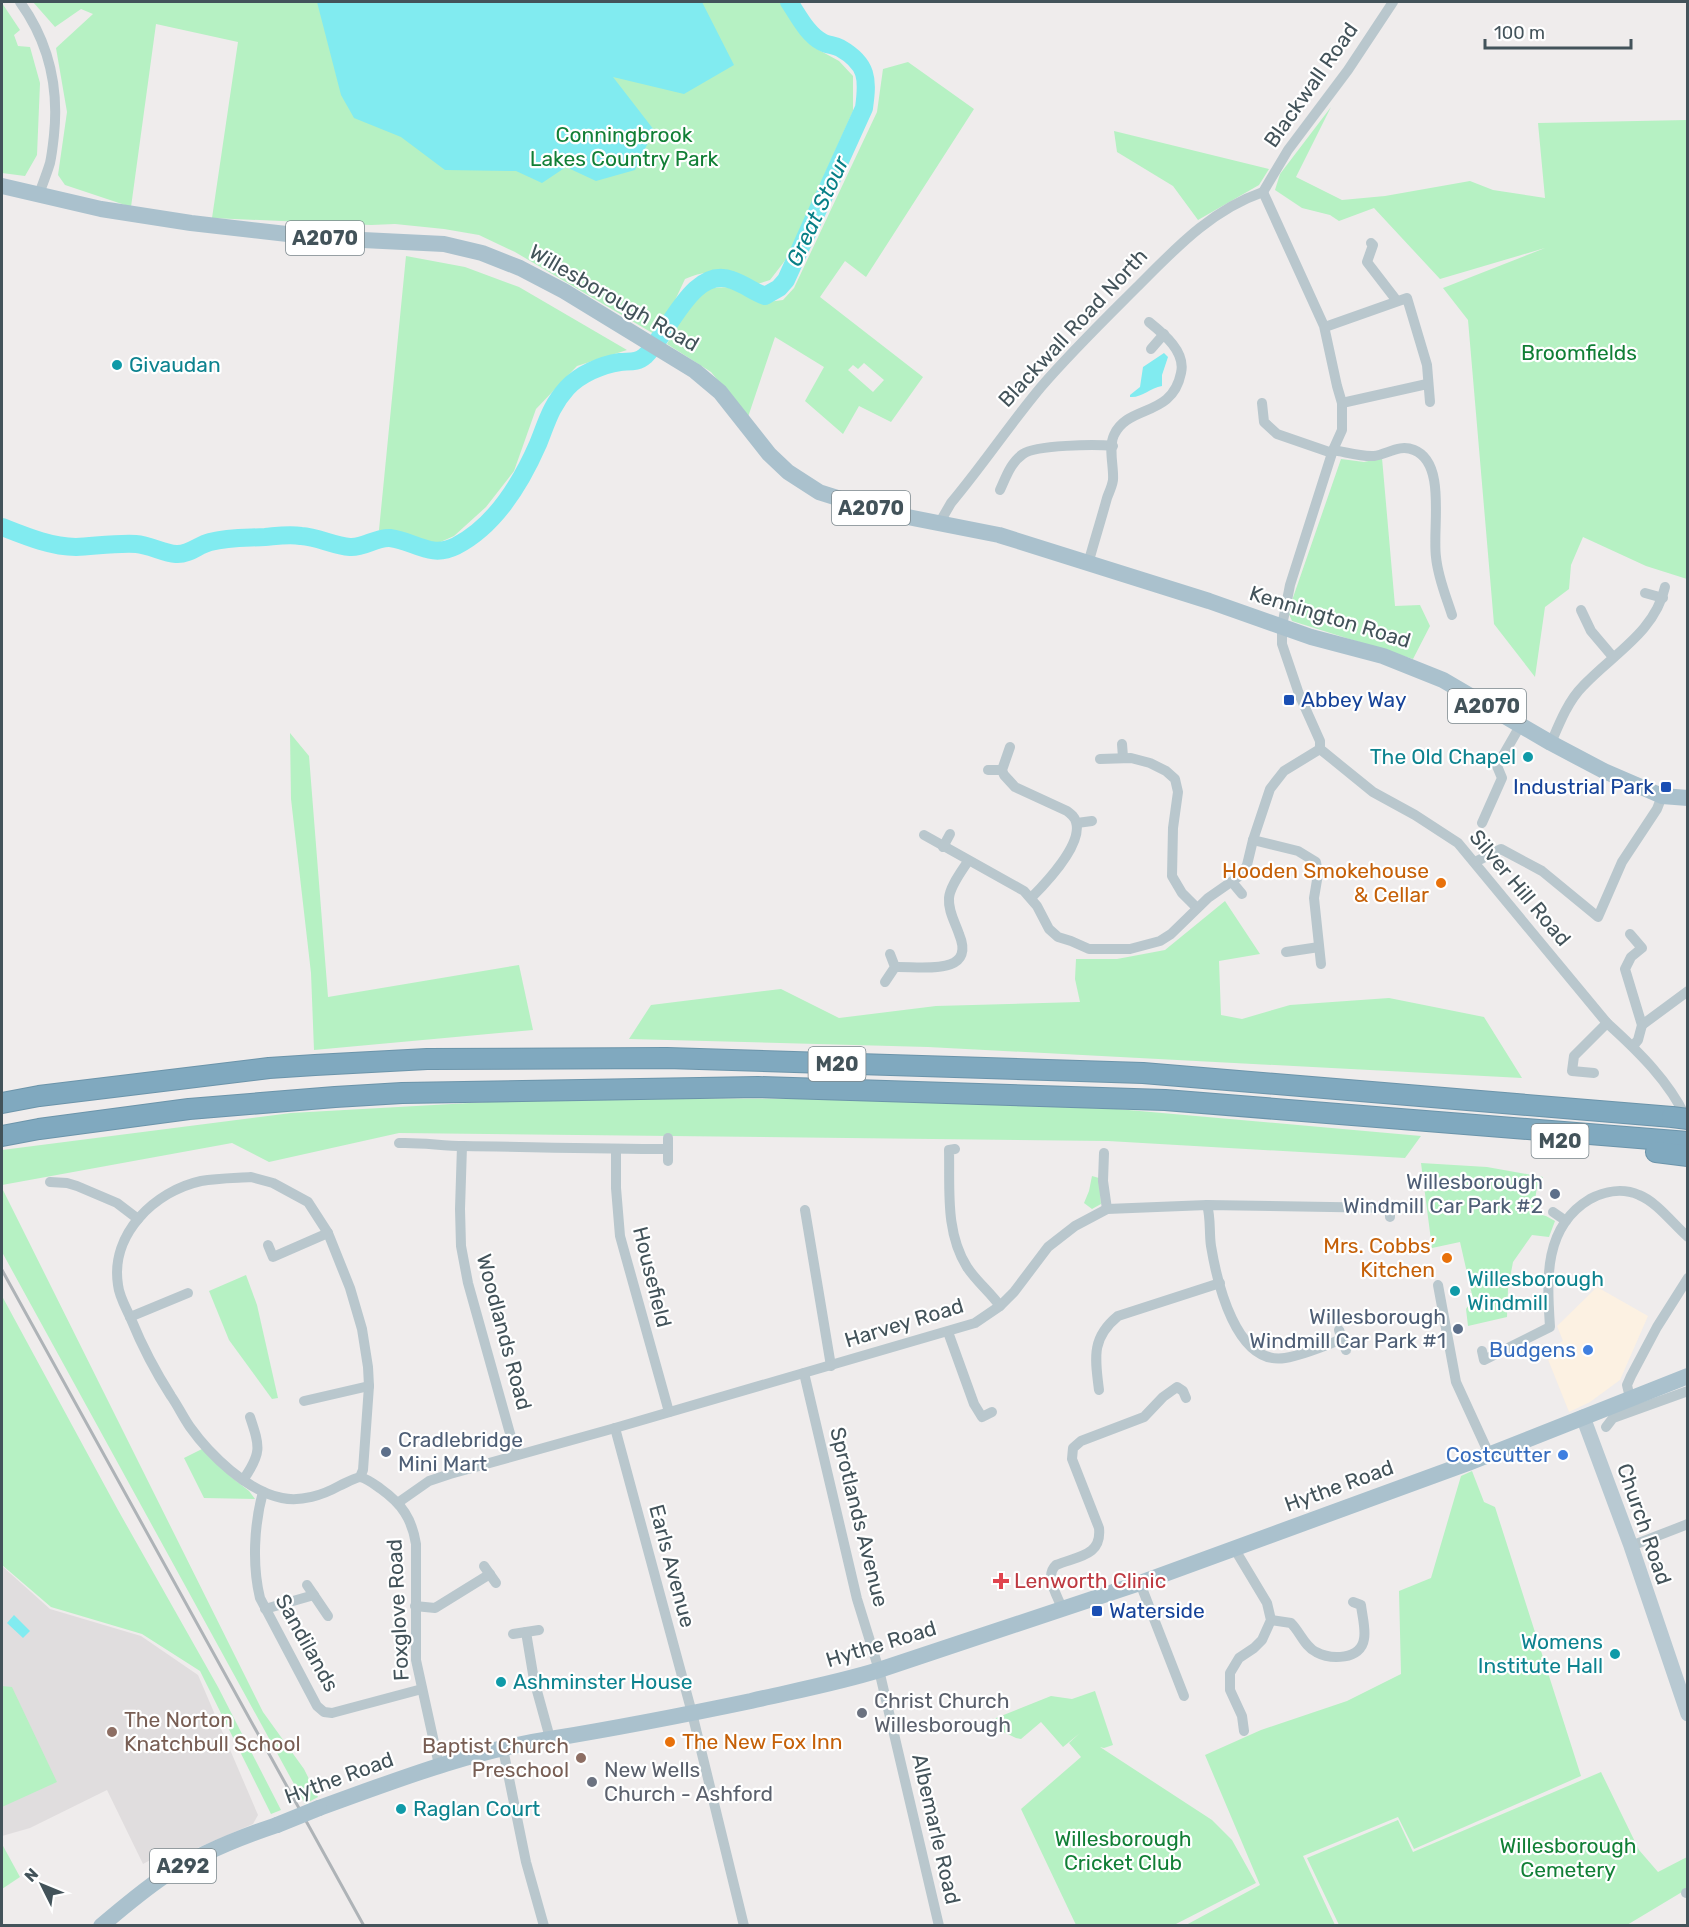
<svg xmlns="http://www.w3.org/2000/svg" width="1689" height="1927" viewBox="0 0 1689 1927" font-family="Rubik,sans-serif">
<rect width="100%" height="100%" fill="#efecec"/>
<path fill="#fcf1e2" d="M 1597,1287 L 1648,1316 L 1620,1380 L 1590,1402 L 1569,1412 L 1545,1352 L 1563,1341 L 1557,1326 Z"/>
<path fill="#e0ddde" d="M 2,1566 L 50,1609 L 141,1636 L 198,1675 L 258,1815 L 253,1824 L 158,1865 L 154,1858 L 143,1864 L 107,1790 L 30,1828 L 2,1836 Z"/>
<g fill="#b6f1c3" fill-rule="evenodd">
<path d="M 33,2 L 782,2 L 805,35 L 817,49 L 839,61 L 853,76 L 853,111 L 787,258 L 770,280 L 754,285 C 724,273 717,266 685,279 L 670,311 L 654,334 L 515,252 L 479,235 L 444,229 L 395,224 L 371,225 L 212,218 L 238,42 L 156,24 L 131,207 L 65,185 L 58,175 L 67,112 L 56,48 L 93,14 L 81,9 L 55,27 Z"/>
<path d="M 2,3 L 20,30 L 14,35 L 18,46 L 30,47 L 40,83 L 37,155 L 25,176 L 2,173 Z"/>
<path d="M 908,62 L 974,109 L 866,277 L 845,261 L 820,297 L 923,377 L 891,422 L 859,406 L 843,434 L 805,401 L 824,367 L 775,337 L 748,417 L 711,372 L 667,344 L 688,306 L 707,288 L 731,287 L 761,303 L 783,300 L 794,288 L 877,112 L 883,69 ZM 864,363 L 884,380 L 873,392 L 848,370 L 853,365 L 858,369 Z"/>
<path d="M 1331,107 L 1296,177 L 1342,200 L 1385,196 L 1470,181 L 1493,190 L 1545,198 L 1538,123 L 1687,120 L 1687,579 L 1646,566 L 1583,537 L 1571,565 L 1569,589 L 1545,607 L 1535,677 L 1494,624 L 1468,320 L 1443,288 L 1545,248 L 1440,279 L 1374,208 L 1339,221 L 1330,215 L 1302,208 L 1275,190 L 1280,174 Z"/>
<path d="M 1114,131 L 1269,169 L 1259,185 L 1198,220 L 1173,186 L 1117,152 Z"/>
<path d="M 406,256 L 465,267 L 519,287 L 627,350 L 577,366 L 536,409 L 514,471 L 486,507 L 454,536 L 436,544 L 379,530 Z"/>
<path d="M 1382,458 L 1395,606 L 1420,605 L 1430,626 L 1413,659 L 1292,621 L 1288,612 L 1341,459 L 1364,462 Z"/>
<path d="M 290,733 L 309,756 L 328,997 L 519,965 L 533,1030 L 314,1050 L 311,973 L 291,799 Z"/>
<path d="M 1225,901 L 1260,954 L 1219,961 L 1221,1015 L 1242,1019 L 1290,1005 L 1389,998 L 1484,1017 L 1522,1078 L 928,1047 L 629,1039 L 651,1005 L 781,989 L 839,1018 L 936,1006 L 1080,1002 L 1075,979 L 1076,959 L 1117,959 L 1165,950 Z"/>
<path d="M 560,1098 L 847,1099 L 1117,1109 L 1421,1136 L 1405,1158 L 1108,1141 L 399,1133 L 269,1162 L 232,1143 L 2,1185 L 2,1150 L 291,1113 Z"/>
<path d="M 1421,1163 L 1487,1167 L 1543,1177 L 1537,1187 L 1533,1213 L 1546,1216 L 1555,1221 L 1549,1237 L 1532,1235 L 1513,1262 L 1508,1289 L 1507,1317 L 1468,1326 L 1466,1309 L 1473,1299 L 1460,1242 L 1432,1248 Z"/>
<path d="M 1092,1176 L 1099,1178 L 1101,1204 L 1092,1209 L 1084,1203 L 1089,1191 Z"/>
<path d="M 2,1188 L 263,1712 L 304,1769 L 318,1797 L 305,1804 L 2,1252 Z"/>
<path d="M 246,1275 L 257,1305 L 278,1398 L 272,1399 L 229,1340 L 209,1291 Z"/>
<path d="M 2,1296 L 118,1510 L 218,1687 L 281,1810 L 271,1814 L 200,1671 L 142,1634 L 51,1607 L 2,1565 Z"/>
<path d="M 202,1449 L 231,1477 L 249,1491 L 255,1499 L 204,1498 L 184,1458 Z"/>
<path d="M 1472,1471 L 1484,1502 L 1495,1507 L 1581,1776 L 1414,1849 L 1398,1817 L 1303,1856 L 1335,1925 L 1186,1925 L 1260,1885 L 1205,1755 L 1261,1730 L 1347,1701 L 1401,1674 L 1399,1591 L 1431,1578 L 1461,1476 Z"/>
<path d="M 2,1686 L 12,1687 L 57,1782 L 2,1807 Z"/>
<path d="M 1095,1691 L 1113,1745 L 1104,1748 L 1100,1747 L 1212,1820 L 1232,1840 L 1256,1883 L 1174,1925 L 1076,1925 L 1021,1809 L 1081,1757 L 1069,1743 L 1080,1733 L 1063,1747 L 1041,1722 L 1021,1739 L 1016,1738 L 991,1726 L 996,1718 L 1051,1696 L 1072,1699 Z"/>
<path d="M 1601,1772 L 1639,1850 L 1658,1872 L 1687,1857 L 1687,1889 L 1627,1925 L 1339,1925 L 1307,1858 L 1398,1820 L 1413,1852 Z"/>
<path d="M 2,1844 L 20,1877 L 2,1889 Z"/>
</g>
<g fill="#81ebf0">
<path d="M 317,2 L 702,2 L 734,65 L 684,94 L 613,77 L 654,130 L 635,170 L 596,181 L 566,167 L 542,183 L 516,171 L 445,170 L 401,137 L 354,118 L 341,95 Z"/>
<path d="M 1164,353 L 1168,357 L 1162,375 L 1162,386 C 1150,388 1142,398 1130,397 L 1130,395 L 1140,387 L 1143,367 Z"/>
<path d="M 14,1615 L 30,1631 L 23,1638 L 7,1623 Z"/>
</g>
<g fill="none" stroke-linecap="round" stroke-linejoin="round">
<path stroke="#81ebf0" stroke-width="18" d="M 2,527 C 25,536 51,547 76,547 C 96,546 116,543 136,544 C 150,545 163,553 176,554 C 189,555 198,545 210,542 C 229,537 246,538 265,537 C 277,536 289,534 301,536 C 318,537 334,546 350,547 C 364,548 376,537 390,538 C 415,541 430,559 456,546 C 495,526 521,483 538,444 C 547,422 550,407 567,388 C 580,374 601,365 620,362 C 629,361 637,363 645,356 C 669,334 692,265 732,280 C 744,284 754,292 765,296 L 779,288 L 786,280 L 864,108 C 868,79 868,64 840,48 C 834,45 827,45 822,42 C 807,34 798,15 789,2"/>
<g stroke="#6b94aa" stroke-width="22">
<g id="highway">
<path d="M 2,1103 L 39,1096 L 269,1068 L 315,1065 L 427,1059 L 667,1058 L 1143,1073 L 1672,1117"/>
<path d="M 2,1136 L 39,1129 L 189,1109 L 335,1097 L 402,1093 L 758,1087 L 1165,1100 L 1688,1142"/>
<path d="M 1656,1152 L 1688,1156"/>
</g>
</g>
<g stroke="#b9c7cd" stroke-width="10">
<path d="M 20,2 C 48,41 59,87 54,135 C 53,144 52,154 50,163 C 47,173 43,183 39,194"/>
<path d="M 1263,192 L 1324,326 L 1337,386 L 1342,403 L 1342,430 L 1333,450 L 1290,585 L 1282,626 L 1282,644 L 1299,694 L 1320,741 L 1320,749 L 1373,792 L 1415,815 L 1458,843 L 1607,1023 C 1638,1051 1670,1082 1687,1120"/>
<path d="M 1263,192 L 1288,150 L 1348,70 L 1393,2"/>
<path d="M 1371,243 L 1373,245 L 1367,262 L 1397,301"/>
<path d="M 1325,327 L 1407,298 L 1427,365 L 1430,402"/>
<path d="M 1151,349 L 1164,334"/>
<path d="M 1262,403 L 1264,422 L 1277,434 L 1332,453"/>
<path d="M 1342,403 L 1427,384"/>
<path d="M 1333,450 C 1346,452 1361,457 1374,456 C 1388,454 1399,444 1414,450 C 1447,463 1432,528 1436,557 C 1438,578 1446,596 1452,615"/>
<path d="M 1000,490 C 1006,477 1011,462 1023,454 C 1036,445 1095,444 1113,446"/>
<path d="M 940,522 L 951,503 C 983,465 1010,424 1041,387 C 1071,352 1104,320 1137,287 C 1175,249 1211,210 1263,192"/>
<path d="M 1088,564 C 1094,542 1101,520 1107,498 C 1109,492 1112,487 1113,480 C 1114,466 1108,448 1114,435 C 1128,404 1172,418 1181,373 C 1186,352 1164,334 1149,322"/>
<path d="M 1645,593 L 1663,598"/>
<path d="M 1581,610 L 1591,631 L 1613,657"/>
<path d="M 1551,743 C 1559,724 1568,701 1583,686 C 1613,654 1655,632 1665,587"/>
<path d="M 1122,744 L 1123,757"/>
<path d="M 1010,747 L 1002,770 L 1004,775 L 1015,787 L 1067,811 C 1071,814 1075,817 1076,822 C 1083,844 1046,883 1031,898"/>
<path d="M 1100,759 L 1131,758 L 1150,763 L 1166,771 L 1175,779 L 1178,792 L 1173,828 L 1172,876 L 1182,893 L 1197,908"/>
<path d="M 988,770 L 1002,770"/>
<path d="M 1077,823 L 1092,821"/>
<path d="M 1482,823 L 1502,778 L 1497,766 L 1520,726"/>
<path d="M 924,835 L 1024,891 L 1037,906 L 1049,929 L 1058,937 L 1071,941 L 1089,949 L 1130,949 L 1160,941 L 1171,934 L 1208,898 L 1241,875 L 1247,865 L 1253,840 L 1270,789 L 1284,771 L 1320,749"/>
<path d="M 1253,840 L 1298,851 L 1316,862 L 1318,874 L 1314,898 L 1321,964"/>
<path d="M 943,847 L 950,834"/>
<path d="M 1475,862 L 1501,849 L 1542,871 L 1598,917 L 1622,862 L 1657,809 L 1662,796"/>
<path d="M 1232,882 L 1242,894"/>
<path d="M 1630,934 L 1642,948 L 1631,957 L 1625,969 L 1642,1025 L 1638,1040 L 1633,1046"/>
<path d="M 1286,952 L 1319,947"/>
<path d="M 895,967 C 920,966 977,977 959,934 C 955,922 948,911 949,898 C 950,886 962,871 968,861"/>
<path d="M 885,982 L 895,967 L 890,954"/>
<path d="M 1642,1025 L 1688,991"/>
<path d="M 1594,1073 L 1572,1071 L 1574,1056 L 1607,1023"/>
<path d="M 668,1138 L 668,1161"/>
<path d="M 399,1143 C 421,1142 442,1146 464,1146 C 532,1147 600,1149 668,1149"/>
<path d="M 462,1146 L 460,1209 L 461,1246 L 468,1283 L 516,1455"/>
<path d="M 616,1149 L 616,1188 L 620,1236 L 669,1412"/>
<path d="M 955,1149 L 949,1150 C 950,1189 945,1232 967,1267 C 976,1281 990,1292 1000,1306"/>
<path d="M 1104,1153 L 1103,1181 L 1107,1209"/>
<path d="M 251,1177 L 273,1183 L 308,1202 L 328,1233 L 350,1288 L 362,1329 L 368,1367 L 369,1386 L 363,1470 L 360,1477 C 352,1479 346,1483 339,1486 C 323,1495 301,1502 282,1498 C 247,1491 210,1455 190,1427 C 183,1417 178,1406 171,1396 C 155,1371 142,1346 131,1319 C 126,1308 119,1296 118,1285 C 110,1234 155,1191 201,1181 C 217,1178 235,1178 251,1177 Z"/>
<path d="M 50,1182 L 67,1183 L 77,1186 L 117,1203 L 138,1219"/>
<path d="M 1207,1205 C 1211,1218 1209,1233 1211,1246 C 1217,1282 1236,1366 1285,1358 C 1304,1355 1324,1346 1342,1339"/>
<path d="M 805,1210 L 831,1366"/>
<path d="M 1553,1212 L 1566,1221"/>
<path d="M 268,1245 L 273,1257 L 328,1233"/>
<path d="M 1438,1285 L 1456,1382 L 1489,1454"/>
<path d="M 130,1317 L 188,1293"/>
<path d="M 1339,1330 L 1346,1350"/>
<path d="M 948,1332 L 974,1404 L 982,1417 L 992,1412"/>
<path d="M 1482,1351 L 1484,1360 L 1550,1327 C 1547,1280 1543,1227 1590,1199 C 1605,1191 1623,1188 1639,1195 C 1657,1202 1673,1224 1688,1237"/>
<path d="M 804,1373 L 857,1599 L 879,1670 L 939,1926"/>
<path d="M 1099,1390 C 1095,1358 1091,1338 1118,1316 L 1220,1283"/>
<path d="M 1630,1398 L 1627,1385 L 1631,1376 L 1657,1327 L 1688,1278"/>
<path d="M 304,1401 L 369,1386"/>
<path d="M 1606,1427 L 1613,1418 L 1688,1391"/>
<path d="M 615,1428 L 692,1713 L 744,1926"/>
<path d="M 360,1477 C 368,1479 374,1484 381,1489 C 402,1504 412,1519 416,1544 L 416,1660 L 439,1765"/>
<path d="M 243,1480 C 262,1453 260,1447 250,1417"/>
<path d="M 263,1492 C 254,1525 252,1565 260,1598 L 317,1706 L 324,1712 L 332,1713 L 422,1689"/>
<path d="M 399,1502 L 429,1481 L 450,1474 L 615,1428 L 975,1323 L 1000,1306 L 1014,1292 L 1048,1247 L 1075,1226 L 1107,1209 L 1207,1205 L 1390,1208 L 1390,1217"/>
<path d="M 1631,1546 L 1688,1524"/>
<path d="M 1234,1548 L 1267,1603 L 1271,1620 L 1262,1640 L 1254,1648 L 1239,1658 L 1230,1673 L 1230,1690 L 1242,1716 L 1244,1731"/>
<path d="M 484,1566 L 496,1583"/>
<path d="M 1140,1583 L 1184,1696"/>
<path d="M 307,1585 L 328,1616"/>
<path d="M 415,1606 L 435,1608 L 490,1574"/>
<path d="M 1062,1608 C 1057,1595 1044,1576 1056,1565 C 1078,1556 1102,1556 1099,1528 L 1072,1459 L 1073,1448 L 1081,1441 L 1144,1417 L 1163,1397 L 1177,1387 L 1183,1391 L 1186,1398"/>
<path d="M 265,1609 L 314,1595"/>
<path d="M 1271,1620 L 1291,1623 C 1300,1632 1305,1647 1316,1652 C 1331,1660 1361,1660 1364,1639 C 1366,1629 1362,1615 1361,1605 L 1353,1602"/>
<path d="M 526,1632 L 534,1680 L 550,1738"/>
<path d="M 513,1634 L 539,1630"/>
<path d="M 503,1749 L 526,1862 L 544,1926"/>
<path d="M 1686,1893 L 1688,1893"/>
</g>
<path stroke="#b8c9d2" stroke-width="15" d="M 1583,1417 L 1631,1546 L 1688,1714"/>
<g stroke="#aac1cd" stroke-width="16">
<path d="M 2,186 L 101,209 L 191,223 L 322,238 L 444,244 L 482,253 L 520,268 L 564,291 L 695,371 L 720,392 L 769,454 L 788,472 L 819,492 L 882,512 L 999,535 L 1209,601 L 1311,637 L 1383,656 L 1443,680 L 1551,743 L 1604,771 L 1662,796 L 1688,798"/>
<path d="M 319,1808 C 394,1781 470,1751 550,1739 C 617,1728 684,1715 751,1701 C 794,1691 837,1683 879,1670 L 1140,1583 L 1468,1463 L 1688,1376"/>
<path d="M 101,1926 C 121,1909 141,1892 163,1877 C 197,1855 238,1838 277,1825"/>
</g>
<use href="#highway" stroke="#80a9bf" stroke-width="20"/>
<path stroke="#aeb3b7" stroke-width="3" d="M 2,1270 L 364,1926"/>
<g stroke="#6b94aa" stroke-width="22" stroke-linecap="butt">
<path id="highway-bridge" d="M 1672,1117 L 1688,1119"/>
</g>
<path stroke="#aac1cd" stroke-width="16" d="M 277,1825 L 319,1808"/>
<use href="#highway-bridge" stroke="#80a9bf" stroke-width="20"/>
</g>
<g fill="#0f9aa8" stroke="#fff" stroke-width="2">
<circle cx="117" cy="365" r="6"/>
<circle cx="1528" cy="757" r="6"/>
<circle cx="1455" cy="1291" r="6"/>
<circle cx="1615" cy="1654" r="6"/>
<circle cx="501" cy="1682" r="6"/>
<circle cx="401" cy="1809" r="6"/>
</g>
<g fill="#1a4fb4" stroke="#fff" stroke-width="2">
<rect x="1283" y="694" width="12" height="12" rx="3"/>
<rect x="1660" y="781" width="12" height="12" rx="3"/>
<rect x="1091" y="1605" width="12" height="12" rx="3"/>
</g>
<g fill="#e8710a" stroke="#fff" stroke-width="2">
<circle cx="1441" cy="883" r="6"/>
<circle cx="1447" cy="1258" r="6"/>
<circle cx="670" cy="1742" r="6"/>
</g>
<g fill="#5c6f8a" stroke="#fff" stroke-width="2">
<circle cx="1555" cy="1194" r="6"/>
<circle cx="1458" cy="1329" r="6"/>
<circle cx="386" cy="1452" r="6"/>
</g>
<g fill="#3f7fe0" stroke="#fff" stroke-width="2">
<circle cx="1588" cy="1350" r="6"/>
<circle cx="1563" cy="1455" r="6"/>
</g>
<path fill="#e0444e" stroke="#fff" stroke-width="2" d="M998 1572h6v6h6v6h-6v6h-6v-6h-6v-6h6z"/>
<g fill="#6b7280" stroke="#fff" stroke-width="2">
<circle cx="862" cy="1713" r="6"/>
<circle cx="592" cy="1782" r="6"/>
</g>
<g fill="#8d6e63" stroke="#fff" stroke-width="2">
<circle cx="112" cy="1732" r="6"/>
<circle cx="581" cy="1758" r="6"/>
</g>
<g text-anchor="middle" stroke-width="4.5" stroke-linejoin="round" paint-order="stroke">
<g fill="#fff" stroke="#7b878c" stroke-width="1.5">
<rect x="286" y="221" width="78" height="34" rx="4.5"/>
<rect x="832" y="491" width="78" height="34" rx="4.5"/>
<rect x="1448" y="689" width="78" height="34" rx="4.5"/>
<rect x="808.5" y="1047" width="57" height="34" rx="4.5"/>
<rect x="1531.5" y="1124" width="57" height="34" rx="4.5"/>
<rect x="150" y="1849" width="66" height="34" rx="4.5"/>
</g>
<g font-size="20" font-weight="bold" fill="#43535a">
<text x="325" y="245">A2070</text>
<text x="871" y="515">A2070</text>
<text x="1487" y="713">A2070</text>
<text x="837" y="1071">M20</text>
<text x="1560" y="1148">M20</text>
<text x="183" y="1873">A292</text>
</g>
<g font-size="21" fill="#43535a" stroke="#fff">
<text transform="translate(1311 85) rotate(-55)" y="7">Blackwall Road</text>
<text transform="translate(614 298) rotate(30)" y="7">Willesborough Road</text>
<text transform="translate(1073 328) rotate(-47)" y="7">Blackwall Road North</text>
<text transform="translate(1330 617) rotate(17)" y="7">Kennington Road</text>
<text transform="translate(1520 888) rotate(50)" y="7">Silver Hill Road</text>
<text transform="translate(652 1277) rotate(76)" y="7">Housefield</text>
<text transform="translate(904 1323) rotate(-17)" y="7">Harvey Road</text>
<text transform="translate(504 1332) rotate(75)" y="7">Woodlands Road</text>
<text transform="translate(1339 1486) rotate(-20)" y="7">Hythe Road</text>
<text transform="translate(859 1517) rotate(76)" y="7">Sprotlands Avenue</text>
<text transform="translate(1644 1524) rotate(71)" y="7">Church Road</text>
<text transform="translate(672 1566) rotate(75)" y="7">Earls Avenue</text>
<text transform="translate(398 1610) rotate(-93)" y="7">Foxglove Road</text>
<text transform="translate(307 1643) rotate(61)" y="7">Sandilands</text>
<text transform="translate(881 1644) rotate(-17)" y="7">Hythe Road</text>
<text transform="translate(339 1778) rotate(-20)" y="7">Hythe Road</text>
<text transform="translate(936 1829) rotate(77)" y="7">Albemarle Road</text>
</g>
<g font-size="21" fill="#117f36" stroke="#fff">
<text x="624" y="142">Conningbrook<tspan x="624" dy="24">Lakes Country Park</tspan></text>
<text x="1579" y="360">Broomfields</text>
<text x="1123" y="1846">Willesborough<tspan x="1123" dy="24">Cricket Club</tspan></text>
<text x="1568" y="1853">Willesborough<tspan x="1568" dy="24">Cemetery</tspan></text>
</g>
<g font-size="21" fill="#0d838f" stroke="#fff" text-anchor="start">
<text x="129" y="372">Givaudan</text>
<text x="1516" y="764" text-anchor="end">The Old Chapel</text>
<text x="1467" y="1286">Willesborough<tspan x="1467" dy="24">Windmill</tspan></text>
<text x="1603" y="1649" text-anchor="end">Womens<tspan x="1603" dy="24">Institute Hall</tspan></text>
<text x="513" y="1689">Ashminster House</text>
<text x="413" y="1816">Raglan Court</text>
</g>
<g font-size="21" fill="#164399" stroke="#fff" text-anchor="start">
<text x="1301" y="707">Abbey Way</text>
<text x="1654" y="794" text-anchor="end">Industrial Park</text>
<text x="1109" y="1618">Waterside</text>
</g>
<g font-size="21" fill="#c56008" stroke="#fff" text-anchor="end">
<text x="1429" y="878">Hooden Smokehouse<tspan x="1429" dy="24">&amp; Cellar</tspan></text>
<text x="1435" y="1253">Mrs. Cobbs’<tspan x="1435" dy="24">Kitchen</tspan></text>
<text x="682" y="1749" text-anchor="start">The New Fox Inn</text>
</g>
<g font-size="21" fill="#4e5e75" stroke="#fff" text-anchor="end">
<text x="1543" y="1189">Willesborough<tspan x="1543" dy="24">Windmill Car Park #2</tspan></text>
<text x="1446" y="1324">Willesborough<tspan x="1446" dy="24">Windmill Car Park #1</tspan></text>
<text x="398" y="1447" text-anchor="start">Cradlebridge<tspan x="398" dy="24">Mini Mart</tspan></text>
</g>
<g font-size="21" fill="#366cbe" stroke="#fff" text-anchor="end">
<text x="1576" y="1357">Budgens</text>
<text x="1551" y="1462">Costcutter</text>
</g>
<g font-size="21" fill="#be3a42" stroke="#fff" text-anchor="start">
<text x="1014" y="1588">Lenworth Clinic</text>
</g>
<g font-size="21" fill="#5b616d" stroke="#fff" text-anchor="start">
<text x="874" y="1708">Christ Church<tspan x="874" dy="24">Willesborough</tspan></text>
<text x="604" y="1777">New Wells<tspan x="604" dy="24">Church - Ashford</tspan></text>
</g>
<g font-size="21" fill="#785e54" stroke="#fff" text-anchor="start">
<text x="124" y="1727">The Norton<tspan x="124" dy="24">Knatchbull School</tspan></text>
<text x="569" y="1753" text-anchor="end">Baptist Church<tspan x="569" dy="24">Preschool</tspan></text>
</g>
<g font-size="22" font-style="italic" fill="#077f86" stroke="#fff">
<text transform="translate(817 211) rotate(-65)" y="8">Great Stour</text>
</g>
</g>
<rect width="1689" height="1927" fill="none" stroke="#43535a" stroke-width="6"/>
<g transform="translate(42 1885) rotate(313)" stroke="#ffffff" stroke-width="4.5" paint-order="stroke">
<path d="M0-4.5L10 22L0 15L-10 22Z" fill="#43535a"/>
<text y="-9" font-size="16" font-weight="bold" text-anchor="middle" fill="#43535a">N</text>
</g>
<path d="M1485 39v9h146v-9" fill="none" stroke="#43535a" stroke-width="3"/>
<text x="1494" y="39" font-size="18" fill="#43535a" stroke="#ffffff" stroke-width="4.5" paint-order="stroke">100 m</text>
</svg>
